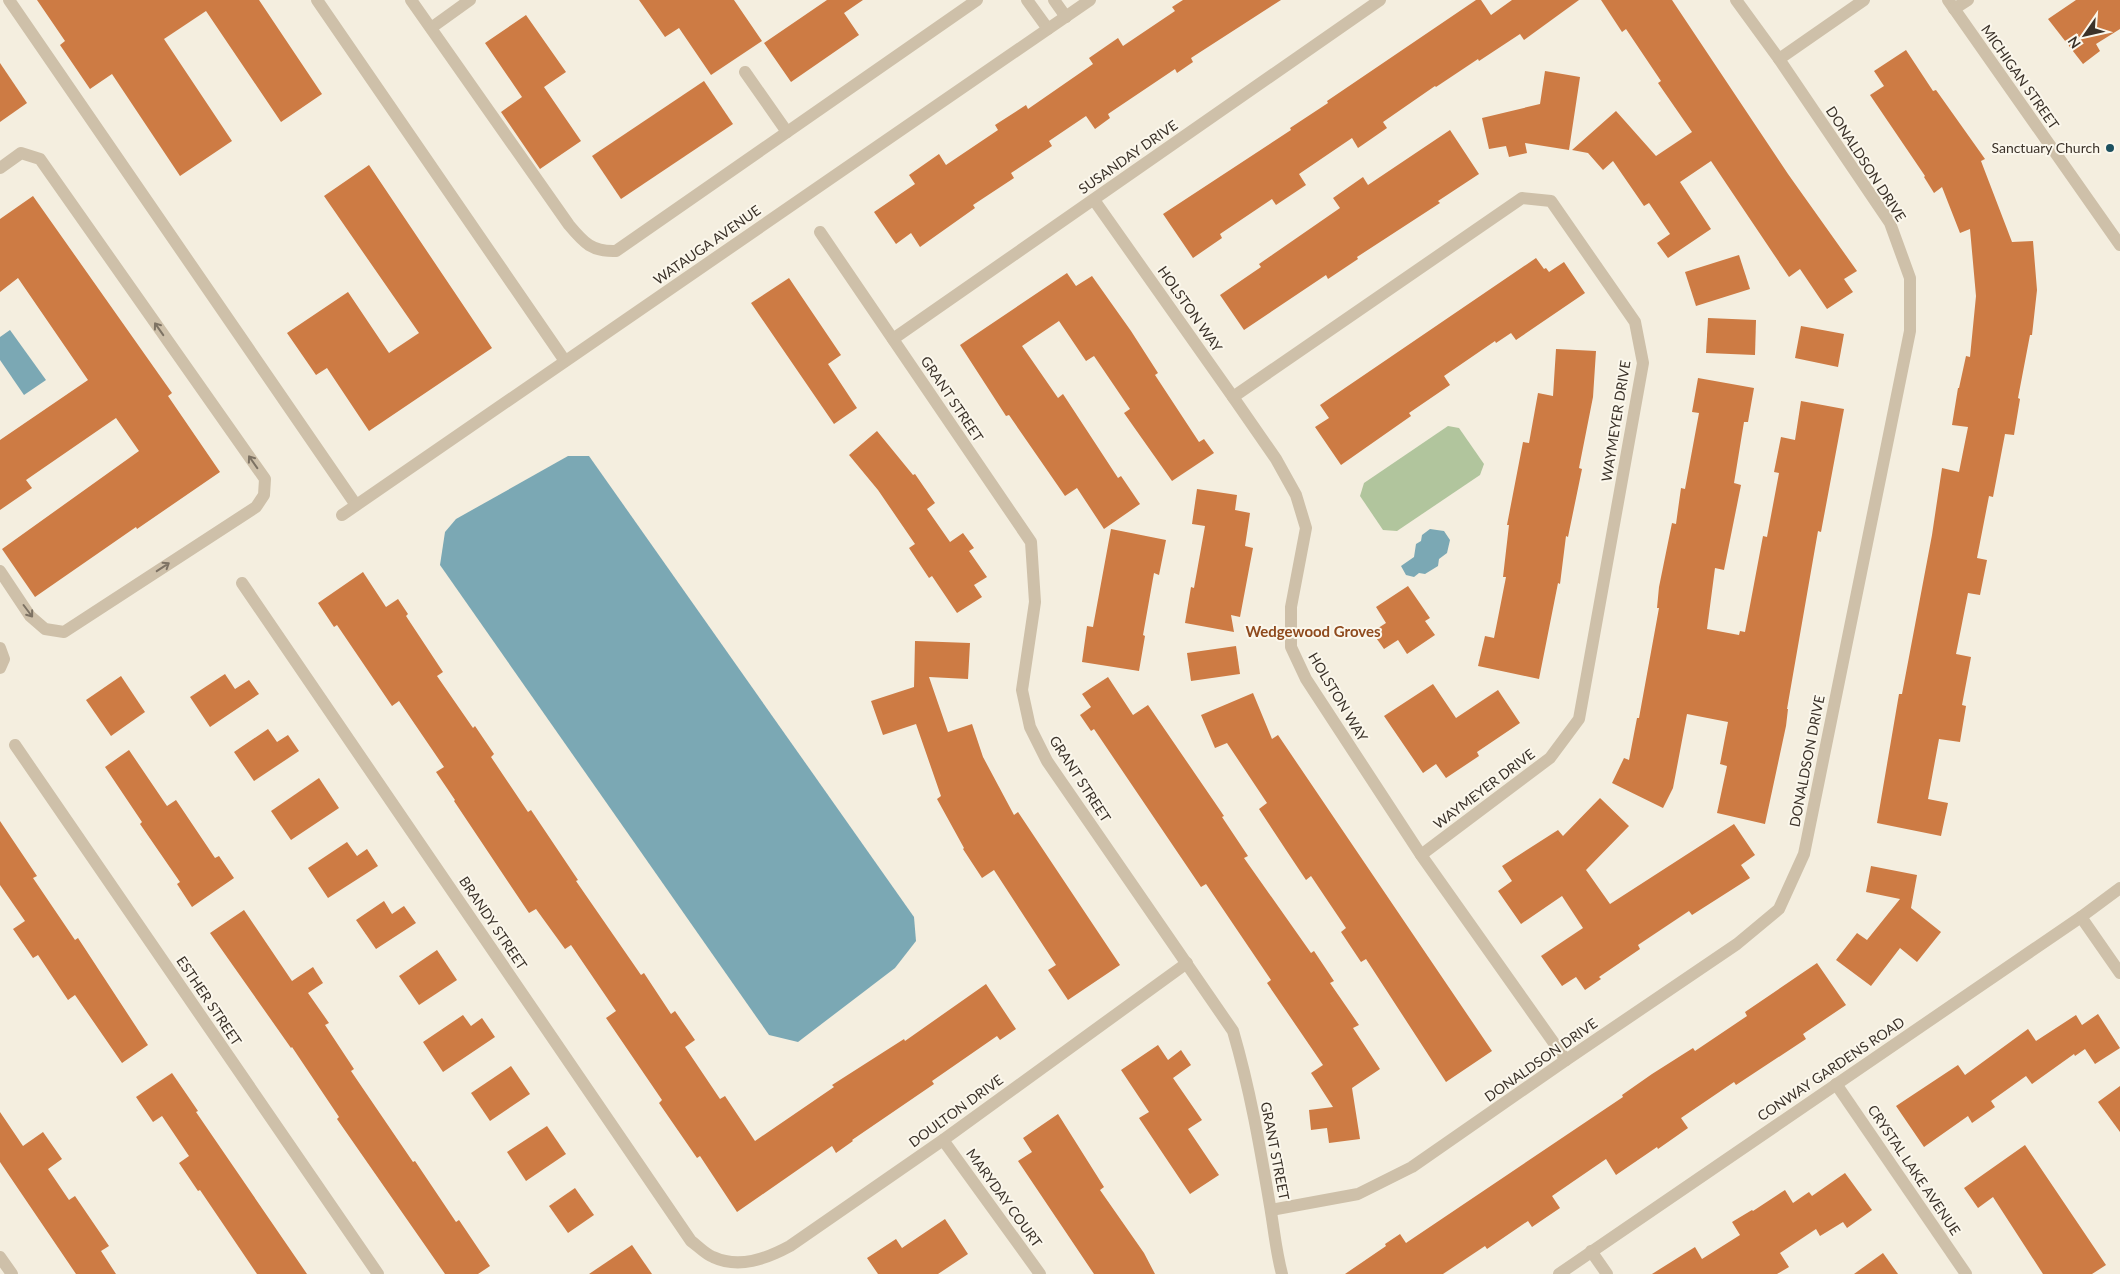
<svg xmlns="http://www.w3.org/2000/svg" width="2120" height="1274" viewBox="0 0 2120 1274" font-family="Lato,sans-serif">
<rect width="100%" height="100%" fill="#f4eedf"/>
<path fill="#b1c59d" d="M 1448,426 L 1459,428 L 1484,464 L 1480,475 L 1397,531 L 1383,530 L 1360,496 L 1364,483 Z"/>
<g fill="#7ba8b4">
<path d="M 10,330 L 46,380 L 24,395 L 0,360 L 0,337 Z"/>
<path d="M 568,456 L 589,456 L 914,917 L 916,941 L 895,968 L 798,1042 L 769,1035 L 440,565 L 445,532 L 456,519 Z"/>
<path d="M 1430,529 L 1444,531 L 1450,540 L 1447,553 L 1439,559 L 1438,566 L 1425,574 L 1419,573 L 1414,577 L 1406,575 L 1401,566 L 1414,557 L 1416,544 L 1421,541 L 1422,535 Z"/>
</g>
<g fill="#cd7b44">
<path d="M 37,0 L 259,0 L 322,94 L 281,122 L 206,11 L 164,39 L 232,141 L 180,176 L 112,74 L 90,89 L 60,45 L 65,41 Z"/>
<path d="M 639,0 L 734,0 L 762,41 L 711,75 L 679,28 L 665,37 Z"/>
<path d="M 827,0 L 863,0 L 844,13 L 859,35 L 791,82 L 764,43 Z"/>
<path d="M 1183,0 L 1281,0 L 1191,58 L 1193,62 L 1177,73 L 1175,69 L 1108,114 L 1110,118 L 1095,129 L 1086,116 L 1049,141 L 1052,146 L 1011,173 L 1014,178 L 973,205 L 975,208 L 920,247 L 911,233 L 896,244 L 874,212 L 915,184 L 909,175 L 939,154 L 946,165 L 998,130 L 995,125 L 1026,105 L 1028,109 L 1093,64 L 1089,58 L 1118,38 L 1123,46 L 1175,11 L 1172,7 Z"/>
<path d="M 1476,0 L 1481,0 L 1491,15 L 1512,0 L 1579,0 L 1524,40 L 1520,34 L 1479,61 L 1478,59 L 1436,87 L 1435,86 L 1383,122 L 1387,128 L 1358,148 L 1352,138 L 1299,174 L 1306,185 L 1276,205 L 1272,199 L 1220,234 L 1222,238 L 1193,258 L 1163,214 L 1291,130 L 1290,128 L 1328,103 L 1327,101 Z"/>
<path d="M 1601,0 L 1672,0 L 1788,174 L 1857,271 L 1844,279 L 1853,292 L 1827,309 L 1800,269 L 1789,277 L 1711,161 L 1680,182 L 1711,229 L 1668,258 L 1657,243 L 1670,234 L 1649,203 L 1644,206 L 1613,161 L 1603,170 L 1588,153 L 1572,150 L 1616,111 L 1656,156 L 1692,132 L 1658,83 L 1661,81 L 1626,29 L 1622,32 Z"/>
<path d="M 2076,0 L 2120,0 L 2120,29 L 2096,44 L 2100,51 L 2083,64 L 2048,19 Z"/>
<path d="M 526,15 L 566,72 L 544,87 L 581,141 L 540,169 L 501,112 L 522,97 L 485,43 Z"/>
<path d="M 1906,50 L 1933,91 L 1936,90 L 1985,159 L 1981,161 L 2012,242 L 2033,241 L 2037,290 L 2032,335 L 2030,335 L 2018,398 L 2020,399 L 2014,435 L 2005,434 L 1993,497 L 1989,496 L 1977,558 L 1987,560 L 1980,595 L 1968,593 L 1956,654 L 1971,657 L 1962,705 L 1966,706 L 1960,742 L 1939,739 L 1928,799 L 1948,803 L 1941,836 L 1877,823 L 1899,694 L 1902,694 L 1932,535 L 1942,468 L 1959,472 L 1968,427 L 1952,425 L 1958,388 L 1959,388 L 1966,356 L 1970,357 L 1976,296 L 1970,229 L 1960,233 L 1942,187 L 1934,193 L 1924,177 L 1925,176 L 1870,95 L 1884,86 L 1874,71 Z"/>
<path d="M 0,63 L 27,103 L 0,122 Z"/>
<path d="M 1545,71 L 1580,77 L 1569,150 L 1525,143 L 1527,153 L 1509,157 L 1506,146 L 1489,149 L 1482,118 L 1540,104 Z"/>
<path d="M 704,81 L 733,124 L 621,199 L 592,156 Z"/>
<path d="M 1450,130 L 1479,174 L 1438,201 L 1440,203 L 1357,257 L 1358,259 L 1328,279 L 1326,275 L 1244,330 L 1220,295 L 1261,267 L 1259,264 L 1340,208 L 1333,198 L 1363,177 L 1368,185 Z"/>
<path d="M 369,165 L 492,348 L 369,431 L 327,368 L 316,375 L 287,333 L 348,292 L 389,353 L 419,333 L 324,196 Z"/>
<path d="M 33,196 L 172,393 L 168,396 L 220,472 L 137,529 L 136,527 L 35,597 L 2,549 L 139,451 L 116,418 L 26,480 L 32,488 L 0,510 L 0,440 L 88,380 L 18,278 L 0,292 L 0,219 Z"/>
<path d="M 1739,255 L 1750,289 L 1696,306 L 1685,272 Z"/>
<path d="M 1536,258 L 1544,269 L 1546,268 L 1549,272 L 1564,262 L 1585,293 L 1516,340 L 1511,333 L 1496,343 L 1495,341 L 1444,376 L 1450,385 L 1409,413 L 1411,416 L 1341,465 L 1315,427 L 1329,418 L 1320,405 Z"/>
<path d="M 1067,273 L 1076,286 L 1092,276 L 1131,331 L 1158,373 L 1155,375 L 1199,442 L 1204,439 L 1214,453 L 1172,481 L 1124,413 L 1130,409 L 1094,356 L 1086,361 L 1059,321 L 1022,346 L 1058,398 L 1063,394 L 1118,478 L 1121,476 L 1140,504 L 1104,529 L 1077,488 L 1065,496 L 1009,415 L 1006,416 L 960,345 Z"/>
<path d="M 789,278 L 841,355 L 828,364 L 857,408 L 834,424 L 751,303 Z"/>
<path d="M 1708,318 L 1756,320 L 1755,355 L 1706,353 Z"/>
<path d="M 1801,326 L 1844,334 L 1838,367 L 1795,358 Z"/>
<path d="M 1556,349 L 1596,351 L 1593,397 L 1579,468 L 1582,469 L 1568,537 L 1566,536 L 1560,584 L 1558,583 L 1539,679 L 1478,666 L 1485,636 L 1494,638 L 1506,577 L 1503,577 L 1509,525 L 1507,525 L 1523,442 L 1529,443 L 1538,393 L 1553,396 Z"/>
<path d="M 1698,378 L 1754,388 L 1748,422 L 1744,422 L 1734,483 L 1741,485 L 1724,570 L 1715,568 L 1707,629 L 1739,635 L 1740,631 L 1745,632 L 1763,536 L 1767,537 L 1779,473 L 1774,472 L 1781,437 L 1795,440 L 1801,401 L 1844,409 L 1821,532 L 1818,531 L 1787,709 L 1788,709 L 1786,726 L 1765,824 L 1717,813 L 1727,766 L 1720,764 L 1728,722 L 1687,714 L 1673,788 L 1663,808 L 1612,783 L 1624,758 L 1629,760 L 1637,718 L 1639,718 L 1659,608 L 1657,608 L 1659,587 L 1672,523 L 1676,524 L 1681,488 L 1685,489 L 1699,413 L 1692,412 Z"/>
<path d="M 877,431 L 913,475 L 915,474 L 935,503 L 927,509 L 950,542 L 963,533 L 974,548 L 969,551 L 987,577 L 974,585 L 982,597 L 957,613 L 932,576 L 929,578 L 909,548 L 915,544 L 878,490 L 849,455 Z"/>
<path d="M 1197,489 L 1237,495 L 1235,510 L 1250,513 L 1245,546 L 1253,548 L 1240,617 L 1231,615 L 1234,632 L 1185,623 L 1191,587 L 1194,588 L 1205,526 L 1192,524 Z"/>
<path d="M 1111,529 L 1166,540 L 1159,575 L 1154,573 L 1143,635 L 1145,636 L 1139,671 L 1082,662 L 1087,626 L 1093,627 Z"/>
<path d="M 363,572 L 386,607 L 398,599 L 408,614 L 406,616 L 443,672 L 437,676 L 473,728 L 475,726 L 494,754 L 491,757 L 528,812 L 531,810 L 578,880 L 576,881 L 641,975 L 644,973 L 671,1014 L 675,1011 L 695,1040 L 685,1047 L 720,1099 L 725,1096 L 755,1141 L 834,1087 L 832,1085 L 904,1039 L 905,1041 L 986,984 L 1016,1029 L 1000,1040 L 997,1036 L 932,1081 L 934,1084 L 852,1140 L 853,1141 L 836,1153 L 832,1146 L 737,1212 L 700,1156 L 697,1158 L 659,1103 L 662,1100 L 606,1018 L 616,1011 L 571,945 L 565,949 L 536,909 L 529,913 L 454,801 L 455,800 L 436,772 L 444,767 L 399,701 L 392,706 L 337,625 L 334,627 L 318,603 Z"/>
<path d="M 1408,586 L 1430,618 L 1425,621 L 1435,635 L 1407,654 L 1398,640 L 1384,649 L 1372,632 L 1386,623 L 1376,607 Z"/>
<path d="M 915,641 L 970,643 L 968,679 L 929,677 L 948,732 L 972,724 L 983,757 L 1014,815 L 1018,812 L 1120,965 L 1068,1000 L 1048,970 L 1056,965 L 994,870 L 982,878 L 963,849 L 964,848 L 937,799 L 941,796 L 916,724 L 883,735 L 871,701 L 914,687 Z"/>
<path d="M 1236,646 L 1240,674 L 1191,681 L 1187,653 Z"/>
<path d="M 225,674 L 235,689 L 249,680 L 259,694 L 210,727 L 190,697 Z"/>
<path d="M 121,676 L 145,712 L 111,736 L 86,700 Z"/>
<path d="M 1108,677 L 1133,715 L 1148,705 L 1224,816 L 1222,817 L 1248,856 L 1244,858 L 1311,953 L 1314,951 L 1334,981 L 1330,983 L 1359,1025 L 1353,1028 L 1380,1069 L 1352,1088 L 1360,1139 L 1329,1143 L 1327,1128 L 1311,1130 L 1309,1110 L 1333,1107 L 1311,1073 L 1323,1065 L 1267,983 L 1271,980 L 1206,884 L 1201,887 L 1094,729 L 1091,731 L 1080,715 L 1091,707 L 1082,694 Z"/>
<path d="M 1433,684 L 1456,718 L 1498,690 L 1520,723 L 1477,752 L 1479,756 L 1446,778 L 1436,764 L 1423,773 L 1384,716 Z"/>
<path d="M 1253,693 L 1272,739 L 1278,735 L 1492,1051 L 1446,1082 L 1366,959 L 1361,962 L 1341,932 L 1346,928 L 1311,876 L 1306,880 L 1286,850 L 1259,809 L 1267,803 L 1227,743 L 1215,748 L 1201,715 Z"/>
<path d="M 268,729 L 277,742 L 288,735 L 299,751 L 254,781 L 234,752 Z"/>
<path d="M 129,750 L 167,806 L 176,800 L 215,858 L 219,856 L 234,878 L 192,907 L 177,884 L 180,882 L 140,824 L 142,822 L 105,767 Z"/>
<path d="M 319,778 L 339,808 L 291,840 L 271,811 Z"/>
<path d="M 1600,798 L 1629,826 L 1586,870 L 1610,904 L 1734,824 L 1755,855 L 1741,865 L 1750,878 L 1692,915 L 1689,911 L 1638,945 L 1640,949 L 1599,977 L 1601,979 L 1585,990 L 1576,977 L 1562,986 L 1541,956 L 1583,928 L 1562,896 L 1521,924 L 1498,891 L 1512,881 L 1502,866 L 1558,830 L 1563,836 Z"/>
<path d="M 0,821 L 37,876 L 33,878 L 75,940 L 78,938 L 148,1045 L 122,1063 L 75,995 L 68,1000 L 38,955 L 33,958 L 13,929 L 25,921 L 0,885 Z"/>
<path d="M 347,842 L 357,856 L 367,849 L 378,866 L 328,898 L 308,868 Z"/>
<path d="M 1871,866 L 1917,875 L 1911,908 L 1941,932 L 1917,962 L 1900,948 L 1871,986 L 1836,960 L 1857,933 L 1867,940 L 1900,899 L 1866,892 Z"/>
<path d="M 384,901 L 392,914 L 404,906 L 416,923 L 376,949 L 356,920 Z"/>
<path d="M 244,910 L 292,981 L 313,967 L 323,983 L 308,993 L 329,1023 L 325,1025 L 354,1069 L 351,1071 L 413,1162 L 415,1161 L 456,1222 L 459,1220 L 490,1266 L 478,1274 L 445,1274 L 337,1119 L 339,1117 L 292,1047 L 291,1048 L 210,933 Z"/>
<path d="M 437,950 L 457,980 L 419,1005 L 399,976 Z"/>
<path d="M 1817,963 L 1846,1005 L 1803,1034 L 1806,1039 L 1736,1085 L 1734,1082 L 1681,1118 L 1688,1128 L 1658,1149 L 1657,1147 L 1616,1175 L 1606,1159 L 1552,1196 L 1560,1208 L 1532,1227 L 1528,1221 L 1487,1249 L 1485,1246 L 1443,1274 L 1345,1274 L 1386,1246 L 1385,1244 L 1400,1234 L 1406,1243 L 1623,1097 L 1622,1095 L 1652,1074 L 1693,1048 L 1695,1051 L 1747,1016 L 1745,1012 Z"/>
<path d="M 2098,1014 L 2120,1048 L 2095,1064 L 2085,1049 L 2075,1056 L 2074,1054 L 2032,1084 L 2026,1076 L 1991,1101 L 1995,1107 L 1972,1123 L 1968,1116 L 1924,1147 L 1896,1106 L 1958,1065 L 1965,1075 L 2028,1029 L 2036,1041 L 2076,1015 L 2082,1025 Z"/>
<path d="M 463,1015 L 471,1026 L 482,1018 L 495,1037 L 443,1072 L 423,1042 Z"/>
<path d="M 1158,1045 L 1168,1060 L 1181,1050 L 1191,1065 L 1173,1078 L 1202,1120 L 1188,1129 L 1219,1175 L 1190,1194 L 1139,1118 L 1149,1112 L 1121,1070 Z"/>
<path d="M 511,1066 L 530,1094 L 490,1121 L 471,1093 Z"/>
<path d="M 172,1073 L 198,1111 L 196,1112 L 307,1274 L 257,1274 L 200,1190 L 198,1191 L 179,1163 L 189,1156 L 162,1116 L 153,1122 L 136,1097 Z"/>
<path d="M 2120,1086 L 2120,1132 L 2098,1102 Z"/>
<path d="M 0,1112 L 23,1146 L 43,1132 L 62,1159 L 48,1169 L 69,1200 L 75,1196 L 109,1246 L 101,1251 L 116,1274 L 76,1274 L 0,1162 Z"/>
<path d="M 1058,1114 L 1104,1187 L 1100,1190 L 1144,1253 L 1155,1274 L 1094,1274 L 1018,1161 L 1032,1152 L 1023,1138 Z"/>
<path d="M 547,1126 L 566,1154 L 526,1181 L 507,1152 Z"/>
<path d="M 2025,1145 L 2106,1265 L 2092,1274 L 2043,1274 L 1993,1197 L 1978,1208 L 1964,1188 Z"/>
<path d="M 1845,1173 L 1872,1210 L 1847,1228 L 1843,1222 L 1820,1236 L 1816,1229 L 1780,1253 L 1789,1267 L 1777,1274 L 1652,1274 L 1695,1247 L 1702,1259 L 1740,1235 L 1732,1222 L 1752,1210 L 1753,1211 L 1785,1190 L 1793,1203 L 1809,1192 L 1812,1196 Z"/>
<path d="M 575,1188 L 594,1215 L 568,1233 L 549,1206 Z"/>
<path d="M 945,1219 L 968,1254 L 938,1274 L 878,1274 L 867,1258 L 896,1239 L 902,1248 Z"/>
<path d="M 632,1245 L 652,1274 L 589,1274 Z"/>
<path d="M 1883,1253 L 1898,1274 L 1854,1274 Z"/>
</g>
<g fill="none" stroke-linecap="round" stroke-linejoin="round">
<g stroke="#cec0a9" stroke-width="12">
<path d="M 9,0 L 356,505"/>
<path d="M 317,0 L 565,361"/>
<path d="M 411,0 L 569,225 C 584,243 592,252 616,251 L 977,0"/>
<path d="M 1027,0 L 1048,29"/>
<path d="M 1054,0 L 1066,17"/>
<path d="M 1948,0 L 2120,245"/>
<path d="M 1954,9 L 1968,0"/>
<path d="M 431,28 L 470,0"/>
<path d="M 1779,59 L 1864,0"/>
<path d="M 745,72 L 787,132"/>
<path d="M 0,168 L 21,153 L 40,159 L 265,479 L 264,495 L 256,507 L 64,632 L 45,629 L 30,616 L 0,571"/>
<path d="M 1094,200 L 1233,397 L 1276,459 L 1296,495 L 1306,528 L 1291,607 L 1291,647 L 1306,679 L 1421,855 L 1566,1060"/>
<path d="M 820,232 L 1031,542 L 1035,602 L 1022,690 L 1030,727 L 1047,761 L 1233,1031 C 1250,1089 1260,1147 1270,1206 C 1274,1229 1276,1252 1282,1274"/>
<path d="M 893,339 L 1380,0"/>
<path d="M 1233,397 L 1522,198 L 1551,201 L 1635,322 L 1643,363 L 1579,719 L 1550,758 L 1421,855"/>
<path d="M 342,515 L 1090,0"/>
<path d="M 242,583 L 691,1241 C 698,1246 705,1254 713,1257 C 739,1269 766,1259 790,1246 L 943,1140 L 1187,963"/>
<path d="M 0,648 L 4,659 L 0,668"/>
<path d="M 15,745 L 378,1274"/>
<path d="M 2081,917 L 2120,973"/>
<path d="M 1836,1084 L 1966,1274"/>
<path d="M 943,1140 L 1040,1274"/>
<path d="M 1271,1210 L 1358,1194 L 1412,1167 L 1566,1060 L 1737,944 L 1779,909 L 1804,854 L 1910,331 L 1910,278 L 1890,223 L 1779,59 L 1736,0"/>
<path d="M 1591,1251 L 1607,1274"/>
<path d="M 0,1257 L 12,1274"/>
<path d="M 1559,1274 L 2081,917 L 2120,888"/>
</g>
</g>
<defs><path id="oneway-shaft" d="M-6 0H5M1.5-3L5.5 0L1.5 3" fill="none" stroke-width="1.6" stroke-linecap="round" stroke-linejoin="round" transform="scale(1.25)"/></defs>
<g stroke="#7d7263">
<use href="#oneway-shaft" transform="translate(159 329) rotate(-125)"/>
<use href="#oneway-shaft" transform="translate(253 462) rotate(-125)"/>
<use href="#oneway-shaft" transform="translate(163 567) rotate(-33)"/>
<use href="#oneway-shaft" transform="translate(28 611) rotate(53)"/>
</g>
<circle fill="#1c505f" stroke="#fbf7ec" stroke-width="2" cx="2110" cy="148" r="5"/>
<g text-anchor="middle" stroke-width="4" stroke-linejoin="round" paint-order="stroke">
<g font-size="14" fill="#3b3229" stroke="#fbf7ec">
<text transform="translate(2020 77) rotate(55)" y="5">MICHIGAN STREET</text>
<text transform="translate(1128 157) rotate(-35)" y="5">SUSANDAY DRIVE</text>
<text transform="translate(1866 164) rotate(57)" y="5">DONALDSON DRIVE</text>
<text transform="translate(707 245) rotate(-35)" y="5">WATAUGA AVENUE</text>
<text transform="translate(1190 309) rotate(55)" y="5">HOLSTON WAY</text>
<text transform="translate(952 399) rotate(56)" y="5">GRANT STREET</text>
<text transform="translate(1616 421) rotate(-81)" y="5">WAYMEYER DRIVE</text>
<text transform="translate(1338 697) rotate(59)" y="5">HOLSTON WAY</text>
<text transform="translate(1807 761) rotate(-79)" y="5">DONALDSON DRIVE</text>
<text transform="translate(1080 779) rotate(57)" y="5">GRANT STREET</text>
<text transform="translate(1484 789) rotate(-37)" y="5">WAYMEYER DRIVE</text>
<text transform="translate(493 923) rotate(56)" y="5">BRANDY STREET</text>
<text transform="translate(209 1001) rotate(56)" y="5">ESTHER STREET</text>
<text transform="translate(1541 1060) rotate(-35)" y="5">DONALDSON DRIVE</text>
<text transform="translate(1831 1069) rotate(-34)" y="5">CONWAY GARDENS ROAD</text>
<text transform="translate(956 1111) rotate(-36)" y="5">DOULTON DRIVE</text>
<text transform="translate(1275 1151) rotate(79)" y="5">GRANT STREET</text>
<text transform="translate(1914 1170) rotate(56)" y="5">CRYSTAL LAKE AVENUE</text>
<text transform="translate(1004 1198) rotate(54)" y="5">MARYDAY COURT</text>
</g>
<g font-size="14" fill="#3b3229" stroke="#fbf7ec" text-anchor="end">
<text x="2100" y="153">Sanctuary Church</text>
</g>
<g font-size="15" font-weight="bold" fill="#8f4a1d" stroke="#fbf7ec">
<text x="1313" y="637">Wedgewood Groves</text>
</g>
</g>
<g transform="translate(2085 35) rotate(236)" stroke="#fbf7ec" stroke-width="4" paint-order="stroke">
<path d="M0-4L9 19L0 12L-9 19Z" fill="#3b3229"/>
<text y="-8" font-size="14" font-weight="bold" text-anchor="middle" fill="#3b3229">N</text>
</g>
</svg>
